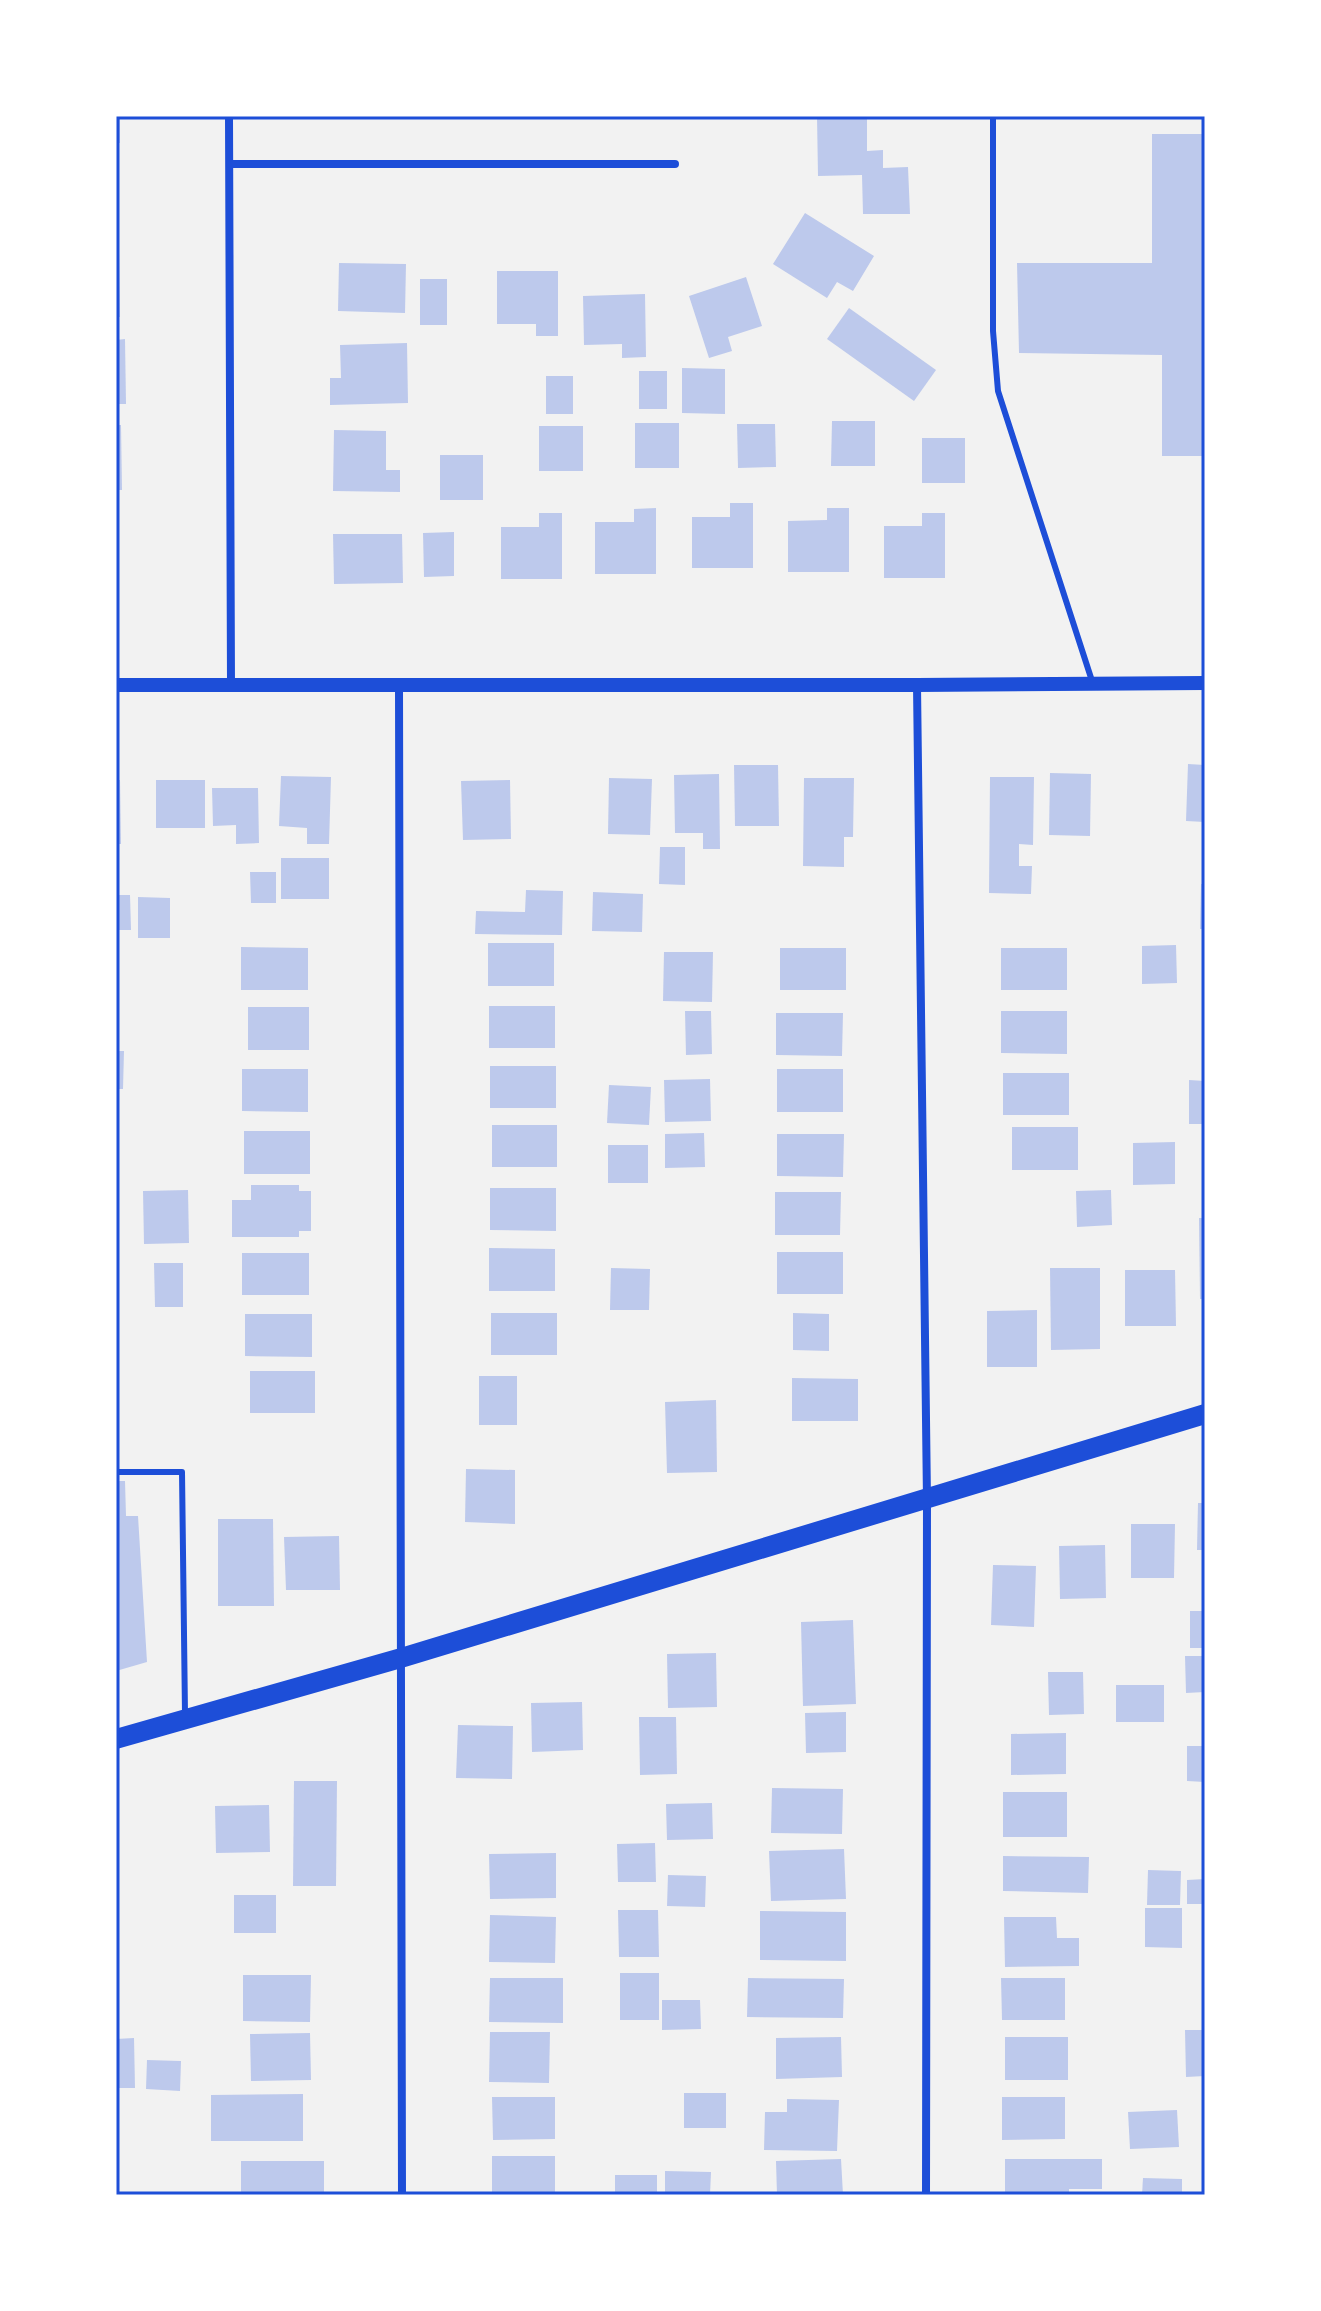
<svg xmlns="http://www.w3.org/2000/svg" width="1321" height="2311" viewBox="0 0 1321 2311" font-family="'IBM Plex Serif',serif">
<rect width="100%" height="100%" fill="#f2f2f2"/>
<g fill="#bdc9ec">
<rect x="116" y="116" width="4" height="27"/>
<path d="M 817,116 L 867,116 L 867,151 L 883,150 L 883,168 L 908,167 L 910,214 L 863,214 L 862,175 L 818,176 Z"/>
<path d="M 1152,134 L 1205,134 L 1205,456 L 1162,456 L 1162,355 L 1019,353 L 1017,263 L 1152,263 Z"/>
<path d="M 805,213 L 874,256 L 853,291 L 837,282 L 827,298 L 773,264 Z"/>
<path d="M 116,252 L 119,252 L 120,317 L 116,317 Z"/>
<path d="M 339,263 L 406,264 L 405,313 L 338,311 Z"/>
<path d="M 497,271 L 558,271 L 558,336 L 536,336 L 536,324 L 497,324 Z"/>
<path d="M 746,277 L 762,326 L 728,337 L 732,351 L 709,358 L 689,296 Z"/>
<rect x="420" y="279" width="27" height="46"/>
<path d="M 645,294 L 646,357 L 622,358 L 622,344 L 584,345 L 583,296 Z"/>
<path d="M 849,308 L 936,370 L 914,401 L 827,339 Z"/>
<path d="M 125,339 L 126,404 L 116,404 L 116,340 Z"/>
<path d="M 407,343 L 408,403 L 330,405 L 330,378 L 341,378 L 340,345 Z"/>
<path d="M 682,368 L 725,369 L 725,414 L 682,413 Z"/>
<rect x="639" y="371" width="28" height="38"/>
<rect x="546" y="376" width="27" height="38"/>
<path d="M 832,421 L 875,421 L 875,466 L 831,466 Z"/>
<rect x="635" y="423" width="44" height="45"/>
<path d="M 737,424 L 775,424 L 776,467 L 738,468 Z"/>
<path d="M 116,425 L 121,425 L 122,490 L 116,490 Z"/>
<rect x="539" y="426" width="44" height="45"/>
<path d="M 334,430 L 386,431 L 386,470 L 400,470 L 400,492 L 333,491 Z"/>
<rect x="922" y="438" width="43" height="45"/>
<rect x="440" y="455" width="43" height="45"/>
<path d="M 730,503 L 753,503 L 753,568 L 692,568 L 692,517 L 730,517 Z"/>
<path d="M 656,508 L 656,574 L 595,574 L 595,522 L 634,522 L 634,509 Z"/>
<path d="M 827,508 L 849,508 L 849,572 L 788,572 L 788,521 L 827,520 Z"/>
<path d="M 539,513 L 562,513 L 562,579 L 501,579 L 501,527 L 539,527 Z"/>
<path d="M 922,513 L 945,513 L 945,578 L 884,578 L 884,526 L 922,526 Z"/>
<path d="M 454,532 L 454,576 L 424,577 L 423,533 Z"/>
<path d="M 333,534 L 402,534 L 403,583 L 334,584 Z"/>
<path d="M 1188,764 L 1205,765 L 1205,822 L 1186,821 Z"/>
<path d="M 734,765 L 778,765 L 779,826 L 735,826 Z"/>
<path d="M 1050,773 L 1091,774 L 1090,836 L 1049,835 Z"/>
<path d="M 719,774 L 720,849 L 703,849 L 703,833 L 675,833 L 674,775 Z"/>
<path d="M 281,776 L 331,777 L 329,844 L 307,844 L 307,828 L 279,826 Z"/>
<path d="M 990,777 L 1034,777 L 1033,845 L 1019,844 L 1019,866 L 1032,866 L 1031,894 L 989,893 Z"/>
<path d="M 609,778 L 652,779 L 650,835 L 608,834 Z"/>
<path d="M 804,778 L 854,778 L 853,837 L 844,837 L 844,867 L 803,866 Z"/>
<path d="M 116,780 L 120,780 L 121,844 L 116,844 Z"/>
<rect x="156" y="780" width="49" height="48"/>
<path d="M 510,780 L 511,839 L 463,840 L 461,781 Z"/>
<path d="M 212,788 L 258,788 L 259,843 L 236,844 L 236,825 L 213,826 Z"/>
<path d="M 660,847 L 685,847 L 685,885 L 659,884 Z"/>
<rect x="281" y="858" width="48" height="41"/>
<path d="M 250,872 L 276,872 L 276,903 L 251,903 Z"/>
<path d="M 1201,884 L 1205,884 L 1205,929 L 1200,929 Z"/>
<path d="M 526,890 L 563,891 L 562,935 L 475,934 L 476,911 L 525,912 Z"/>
<path d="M 593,892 L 643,894 L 642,932 L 592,931 Z"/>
<path d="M 116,895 L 130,895 L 131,930 L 116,930 Z"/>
<path d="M 138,897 L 170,898 L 170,938 L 138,938 Z"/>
<rect x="488" y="943" width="66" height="43"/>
<path d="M 1176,945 L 1177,983 L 1142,984 L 1142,946 Z"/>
<path d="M 241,947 L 308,948 L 308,990 L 241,990 Z"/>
<rect x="780" y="948" width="66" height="42"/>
<rect x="1001" y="948" width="66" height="42"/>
<path d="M 664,952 L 713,952 L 712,1002 L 663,1001 Z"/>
<rect x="489" y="1006" width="66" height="42"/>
<rect x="248" y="1007" width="61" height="43"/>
<path d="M 685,1011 L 711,1011 L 712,1054 L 686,1055 Z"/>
<path d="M 1001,1011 L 1067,1011 L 1067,1054 L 1001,1053 Z"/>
<path d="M 776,1013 L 843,1013 L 842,1056 L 776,1055 Z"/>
<path d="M 116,1051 L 124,1051 L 123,1089 L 116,1089 Z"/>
<rect x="490" y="1066" width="66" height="42"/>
<path d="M 242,1069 L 308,1069 L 308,1112 L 242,1111 Z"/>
<rect x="777" y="1069" width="66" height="43"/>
<rect x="1003" y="1073" width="66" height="42"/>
<path d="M 710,1079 L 711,1121 L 665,1122 L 664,1080 Z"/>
<path d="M 1189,1080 L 1205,1081 L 1205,1124 L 1189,1124 Z"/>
<path d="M 609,1085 L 651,1087 L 649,1125 L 607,1123 Z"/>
<rect x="492" y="1125" width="65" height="42"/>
<rect x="1012" y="1127" width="66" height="43"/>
<rect x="244" y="1131" width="66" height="43"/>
<path d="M 704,1133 L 705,1167 L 665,1168 L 665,1134 Z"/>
<path d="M 777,1134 L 844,1134 L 843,1177 L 777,1176 Z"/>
<path d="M 1175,1142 L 1175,1184 L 1133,1185 L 1133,1143 Z"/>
<rect x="608" y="1145" width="40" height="38"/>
<path d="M 251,1185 L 299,1185 L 299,1191 L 311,1191 L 311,1231 L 299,1231 L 299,1237 L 232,1237 L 232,1200 L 251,1200 Z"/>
<path d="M 490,1188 L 556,1188 L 556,1231 L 490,1230 Z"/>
<path d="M 188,1190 L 189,1243 L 144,1244 L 143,1191 Z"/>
<path d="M 1111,1190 L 1112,1225 L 1077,1227 L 1076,1191 Z"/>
<path d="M 775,1192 L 841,1192 L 840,1235 L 775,1235 Z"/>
<path d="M 1199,1218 L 1205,1218 L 1205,1299 L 1200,1299 Z"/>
<path d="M 489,1248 L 555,1249 L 555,1291 L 489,1291 Z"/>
<rect x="777" y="1252" width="66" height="42"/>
<rect x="242" y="1253" width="67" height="42"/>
<path d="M 154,1263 L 183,1263 L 183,1307 L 155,1307 Z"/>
<path d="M 611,1268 L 650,1269 L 649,1310 L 610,1310 Z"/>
<path d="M 1050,1268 L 1100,1268 L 1100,1349 L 1051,1350 Z"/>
<path d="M 1125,1270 L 1175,1270 L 1176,1326 L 1125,1326 Z"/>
<path d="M 1037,1310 L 1037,1367 L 987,1367 L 987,1311 Z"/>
<rect x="491" y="1313" width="66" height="42"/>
<path d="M 793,1313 L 829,1314 L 829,1351 L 793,1350 Z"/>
<path d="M 245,1314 L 312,1314 L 312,1357 L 245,1356 Z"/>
<rect x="250" y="1371" width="65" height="42"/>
<rect x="479" y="1376" width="38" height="49"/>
<path d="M 792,1378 L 858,1379 L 858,1421 L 792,1421 Z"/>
<path d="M 716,1400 L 717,1472 L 667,1473 L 665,1402 Z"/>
<path d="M 466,1469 L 515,1470 L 515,1524 L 465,1522 Z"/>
<path d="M 116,1481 L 125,1481 L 126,1516 L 138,1516 L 147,1662 L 116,1671 Z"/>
<path d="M 1198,1503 L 1205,1503 L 1205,1550 L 1197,1550 Z"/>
<path d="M 218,1519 L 273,1519 L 274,1606 L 218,1606 Z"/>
<path d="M 1131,1524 L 1175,1524 L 1174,1578 L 1131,1578 Z"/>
<path d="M 339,1536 L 340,1590 L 286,1590 L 284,1537 Z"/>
<path d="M 1105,1545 L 1106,1598 L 1060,1599 L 1059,1546 Z"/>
<path d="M 993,1565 L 1036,1566 L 1034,1627 L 991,1625 Z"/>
<rect x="1190" y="1611" width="15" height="37"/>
<path d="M 853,1620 L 856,1704 L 803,1706 L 801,1622 Z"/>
<path d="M 716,1653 L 717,1707 L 668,1708 L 667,1654 Z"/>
<path d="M 1185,1656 L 1205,1656 L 1205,1692 L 1186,1693 Z"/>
<path d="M 1048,1672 L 1083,1672 L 1084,1714 L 1049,1715 Z"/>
<rect x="1116" y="1685" width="48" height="37"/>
<path d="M 582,1702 L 583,1750 L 532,1752 L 531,1703 Z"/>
<path d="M 846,1712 L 846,1752 L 806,1753 L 805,1713 Z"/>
<path d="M 639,1717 L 676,1717 L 677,1774 L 640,1775 Z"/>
<path d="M 458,1725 L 513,1726 L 512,1779 L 456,1778 Z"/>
<path d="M 1066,1733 L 1066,1774 L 1011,1775 L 1011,1734 Z"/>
<path d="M 1187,1746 L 1205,1746 L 1205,1782 L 1187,1781 Z"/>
<path d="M 294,1781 L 337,1781 L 336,1886 L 293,1886 Z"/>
<path d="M 772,1788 L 843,1789 L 842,1834 L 771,1833 Z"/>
<rect x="1003" y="1792" width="64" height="45"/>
<path d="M 712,1803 L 713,1839 L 667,1840 L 666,1804 Z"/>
<path d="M 269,1805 L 270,1852 L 216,1853 L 215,1806 Z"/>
<path d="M 655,1843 L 656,1882 L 618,1882 L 617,1844 Z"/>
<path d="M 844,1849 L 846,1899 L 771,1901 L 769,1851 Z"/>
<path d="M 556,1853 L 556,1898 L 490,1899 L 489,1854 Z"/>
<path d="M 1003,1856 L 1089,1857 L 1088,1893 L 1003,1891 Z"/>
<path d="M 1148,1870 L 1181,1871 L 1180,1905 L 1147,1905 Z"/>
<path d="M 668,1875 L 706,1876 L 705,1907 L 667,1906 Z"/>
<path d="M 1205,1879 L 1205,1904 L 1187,1904 L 1187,1880 Z"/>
<rect x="234" y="1895" width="42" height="38"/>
<path d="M 1145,1908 L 1182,1908 L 1182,1948 L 1145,1947 Z"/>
<path d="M 618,1910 L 658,1910 L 659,1957 L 619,1957 Z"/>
<path d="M 760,1911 L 846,1912 L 846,1961 L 760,1960 Z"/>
<path d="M 490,1915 L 556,1917 L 555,1963 L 489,1962 Z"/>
<path d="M 1004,1917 L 1056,1917 L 1057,1938 L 1079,1938 L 1079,1966 L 1005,1967 Z"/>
<rect x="620" y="1973" width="39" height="47"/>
<path d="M 243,1975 L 311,1975 L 310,2022 L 243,2021 Z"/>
<path d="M 490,1978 L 563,1978 L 563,2023 L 489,2022 Z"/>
<path d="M 748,1978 L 844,1979 L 843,2018 L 747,2017 Z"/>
<path d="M 1001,1978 L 1065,1978 L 1065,2020 L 1002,2020 Z"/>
<path d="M 662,2000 L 700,2000 L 701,2029 L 662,2030 Z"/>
<path d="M 1185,2030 L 1205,2030 L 1205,2076 L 1186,2077 Z"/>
<path d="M 490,2032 L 550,2032 L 549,2083 L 489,2082 Z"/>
<path d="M 310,2033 L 311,2080 L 251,2081 L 250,2034 Z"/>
<path d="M 841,2037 L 842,2077 L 776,2079 L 776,2038 Z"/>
<rect x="1005" y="2037" width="63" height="43"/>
<path d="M 134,2038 L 135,2088 L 116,2088 L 116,2039 Z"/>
<path d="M 147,2060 L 181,2061 L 180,2091 L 146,2089 Z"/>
<rect x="684" y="2093" width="42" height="35"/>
<path d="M 303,2094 L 303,2141 L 211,2141 L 211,2095 Z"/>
<path d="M 492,2097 L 555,2097 L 555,2139 L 493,2140 Z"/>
<path d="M 1002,2097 L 1065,2097 L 1065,2139 L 1002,2140 Z"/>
<path d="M 787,2099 L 839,2100 L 837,2151 L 764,2150 L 765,2112 L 787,2112 Z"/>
<path d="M 1177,2110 L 1179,2147 L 1130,2149 L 1128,2112 Z"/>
<rect x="492" y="2156" width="63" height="39"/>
<path d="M 841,2159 L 843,2195 L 777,2195 L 776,2161 Z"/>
<path d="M 1005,2159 L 1102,2159 L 1102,2189 L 1069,2189 L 1069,2195 L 1005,2195 Z"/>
<rect x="241" y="2161" width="83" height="34"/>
<path d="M 665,2171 L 711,2172 L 710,2195 L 665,2195 Z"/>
<rect x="615" y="2175" width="42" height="20"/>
<path d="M 1143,2178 L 1182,2179 L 1182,2195 L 1142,2195 Z"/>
</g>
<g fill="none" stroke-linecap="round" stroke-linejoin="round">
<g stroke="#1d4ed8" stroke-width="6">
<path d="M 993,116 L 993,331 L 998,391 L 1093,684"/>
<path d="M 116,1472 L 182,1472 L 185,1714"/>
</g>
<g stroke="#1d4ed8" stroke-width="8">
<path d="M 229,116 L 231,685"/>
<path d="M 230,164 L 675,164"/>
<path d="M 399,685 L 402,2195"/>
<path d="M 917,685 L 927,1500 L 926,2195"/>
</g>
<path stroke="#1d4ed8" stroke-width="14" d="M 116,685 L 917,685 L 1205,683"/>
<path stroke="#1d4ed8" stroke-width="20" d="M 116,1739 L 401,1658 L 1205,1414"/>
</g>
<rect width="1321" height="2311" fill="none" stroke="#ffffff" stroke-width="236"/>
<rect x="118" y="118" width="1085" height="2075" fill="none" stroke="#1d4ed8" stroke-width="3"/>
</svg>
